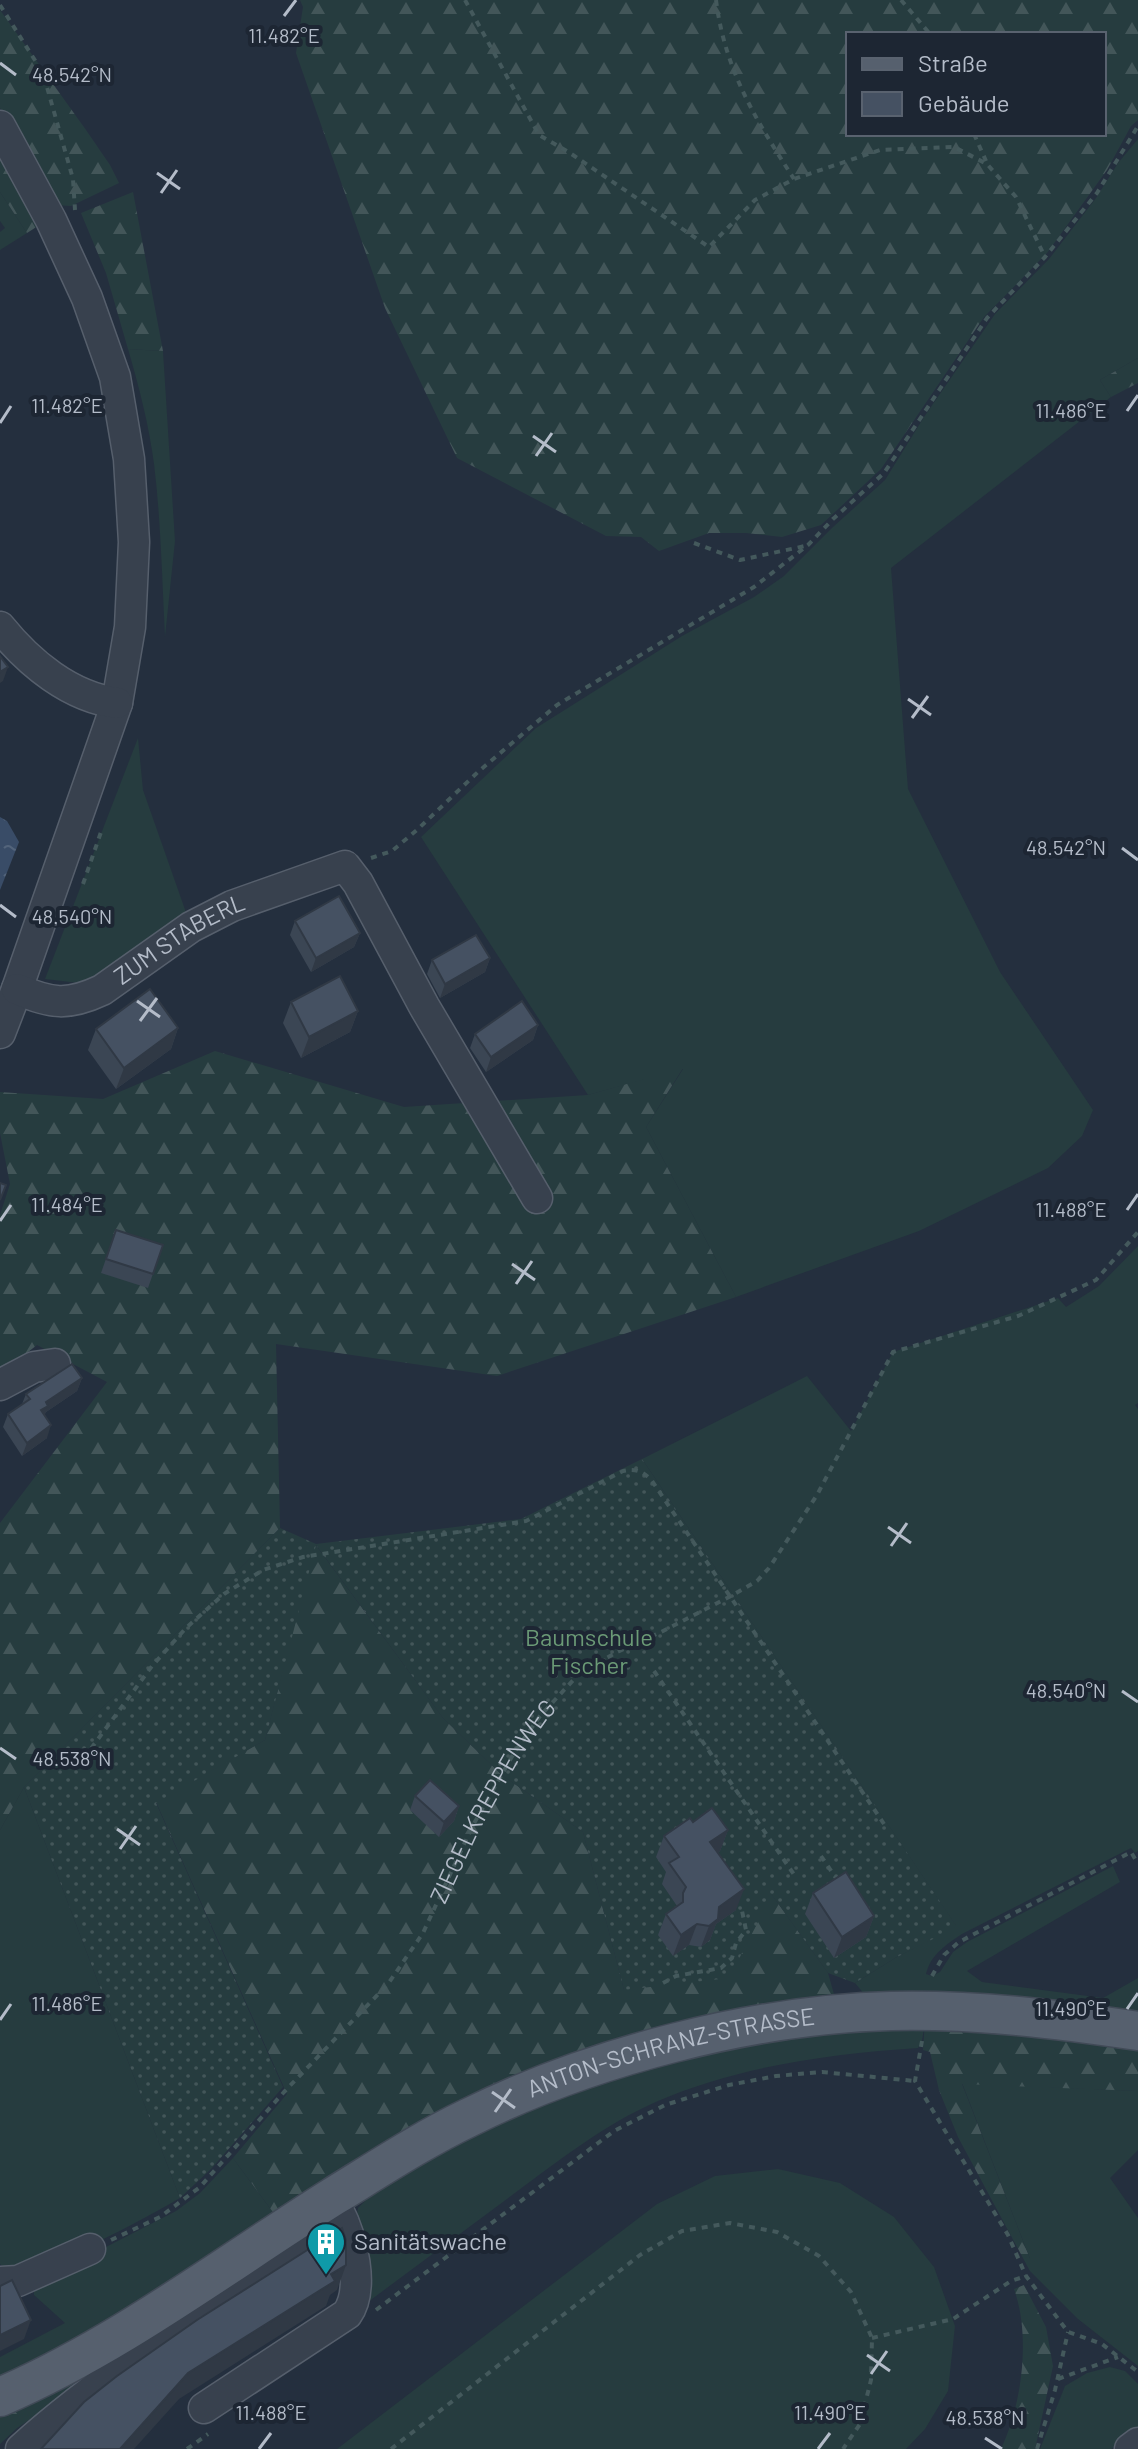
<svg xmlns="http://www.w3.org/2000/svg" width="1138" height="2449" viewBox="0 0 1138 2449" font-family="Barlow,sans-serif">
<defs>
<pattern id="forest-firs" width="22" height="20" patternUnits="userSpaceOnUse" patternTransform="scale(2)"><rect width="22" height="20" fill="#263c3f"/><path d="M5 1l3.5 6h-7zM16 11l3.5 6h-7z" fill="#435659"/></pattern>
<pattern id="garden-dots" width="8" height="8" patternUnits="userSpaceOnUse" patternTransform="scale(2)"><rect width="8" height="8" fill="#263c3f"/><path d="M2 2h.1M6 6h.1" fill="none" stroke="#435659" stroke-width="1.8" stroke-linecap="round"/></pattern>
<pattern id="water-ripples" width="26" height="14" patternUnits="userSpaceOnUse" patternTransform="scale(2)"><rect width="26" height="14" fill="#394c67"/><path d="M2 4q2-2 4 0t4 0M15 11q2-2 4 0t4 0" fill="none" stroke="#53647b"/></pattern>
</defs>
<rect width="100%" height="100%" fill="#242f3e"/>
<g fill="#263c3f">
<path d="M 1138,139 L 1138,358 L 1100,380 L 1111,397 L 891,568 L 908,789 L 1000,972 L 1093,1110 L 1082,1136 L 1048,1168 L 919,1231 L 736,1297 L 646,1127 L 683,1069 L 588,1095 L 421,837 L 536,728 L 682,636 L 754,597 L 784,576 L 833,527 L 885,480 L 924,417 L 995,314 L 1049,259 L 1096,198 L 1118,163 Z"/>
<path d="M 0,192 L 27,233 L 0,250 L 0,232 L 5,228 L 0,221 Z"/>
<path d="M 128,349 L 163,351 L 175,541 L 165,637 C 162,579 161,521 154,464 C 149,425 139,387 128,349 Z"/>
<path d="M 138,738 L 143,790 L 189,921 L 87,984 L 45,979 Z"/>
<path d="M 1138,1246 L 1138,1403 L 1135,1405 L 1138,1409 L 1138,1851 L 1135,1853 L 1131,1848 L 962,1934 C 946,1945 931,1954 926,1974 L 932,1976 L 940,1972 L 953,1952 L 967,1942 L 1113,1866 L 1120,1882 L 967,1971 L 982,1982 L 1103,1998 L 1138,1978 L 1138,2019 L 865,1995 L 855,1983 L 895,1958 L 956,1926 L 642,1459 L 807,1376 L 851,1431 L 893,1352 L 1058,1298 L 1066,1307 L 1099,1286 Z"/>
<path d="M 24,1787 L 180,2198 C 130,2227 68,2259 12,2275 L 0,2264 L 0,1830 Z"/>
<path d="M 925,2022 L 922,2041 L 918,2048 C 829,2054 740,2066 658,2101 C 605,2124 561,2159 515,2193 C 465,2230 415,2267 364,2305 L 354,2231 L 358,2208 L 383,2183 L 474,2131 L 597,2078 L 742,2043 Z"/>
<path d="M 962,2083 L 1138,2091 L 1138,2150 L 1110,2178 L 1138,2218 L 1138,2366 L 1078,2319 L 1030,2271 L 1030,2259 Z"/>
<path d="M 233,2158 L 278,2219 L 0,2386 L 0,2357 L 65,2323 L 34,2295 L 34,2284 L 176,2211 L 200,2193 Z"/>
<path d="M 778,2169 L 840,2183 L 894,2217 L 934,2267 L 955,2326 L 948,2391 L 925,2429 L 906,2449 L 337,2449 L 657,2204 L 715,2176 Z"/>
<path d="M 1110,2367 L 1125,2371 L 1138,2384 L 1138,2429 L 1111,2449 L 1040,2449 L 1065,2386 L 1087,2373 Z"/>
</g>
<g fill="url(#forest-firs)" fill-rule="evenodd">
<path d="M 300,0 L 1138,0 L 1138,120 L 1131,126 L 1107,170 L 1047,253 L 984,317 L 881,469 L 821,525 L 782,537 L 746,533 L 709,533 L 659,551 L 641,537 L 606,536 L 457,458 L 385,308 L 296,53 L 303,7 ZM 848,34 L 1104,34 L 1104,134 L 848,134 Z"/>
<path d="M 0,10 L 86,130 L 110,165 L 119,183 L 71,206 L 55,205 L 0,108 Z"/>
<path d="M 0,145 L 41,224 L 27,233 L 0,192 Z"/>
<path d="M 133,192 L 163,351 L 128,349 L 106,273 L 81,213 Z"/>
<path d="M 1138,358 L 1138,383 L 1111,397 L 1100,380 Z"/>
<path d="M 215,1051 L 404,1107 L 588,1095 L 683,1068 L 646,1127 L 736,1297 L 497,1376 L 276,1344 L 280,1528 L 24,1787 L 0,1830 L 0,1523 L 107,1382 L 37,1345 L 0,1374 L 0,1215 L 10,1184 L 0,1133 L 0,1092 L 103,1099 Z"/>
<path d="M 315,1544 L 443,1718 L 502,1775 L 583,1832 L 624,1990 L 772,1895 L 828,1973 L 835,1998 L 650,2039 L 278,2219 L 233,2158 L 287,2094 L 156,1802 L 265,1740 Z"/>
<path d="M 925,2022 L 1138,2044 L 1138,2091 L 962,2084 L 1030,2259 L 1030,2271 L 958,2137 L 939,2090 L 930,2052 L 923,2050 Z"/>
<path d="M 1024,2285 L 1046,2327 L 1053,2366 L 1035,2449 L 1001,2449 C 1022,2405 1031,2336 1014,2289 Z"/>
<path d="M 148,2333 L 87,2382 L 17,2428 L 0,2444 L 0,2410 Z"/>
</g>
<path fill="url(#garden-dots)" d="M 642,1459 L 957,1927 L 895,1958 L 855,1983 L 828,1973 L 772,1895 L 729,1978 L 624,1990 L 583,1832 L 502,1775 L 443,1718 L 316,1545 L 265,1740 L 156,1803 L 283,2087 L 211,2169 L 180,2198 L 24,1787 L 280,1528 L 316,1544 L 521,1519 Z"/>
<path fill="url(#water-ripples)" d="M 0,817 L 7,821 L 19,842 L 0,890 Z"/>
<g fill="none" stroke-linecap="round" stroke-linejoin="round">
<g stroke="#565f6c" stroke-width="33">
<g id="minor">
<path d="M 0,126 L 51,220 L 87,298 L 115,377 L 129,459 L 134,542 L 130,627 L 117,703 L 17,989 L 0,1033"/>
<path d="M 0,627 C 29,663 70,697 117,703"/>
<path id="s2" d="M 17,989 C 51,1004 68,1006 102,990 L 191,927 L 232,906 L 345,866 L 358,883 L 424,1006 L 537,1198"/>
<path d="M 0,1385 L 34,1367 L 55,1364"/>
<path d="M 0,2282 L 18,2281 L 90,2249"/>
<path d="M 204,2408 L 347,2314 C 365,2289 352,2237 338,2210"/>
<path d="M 21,2449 C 117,2362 235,2295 344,2225"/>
<path d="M 1130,2449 L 1138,2443"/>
</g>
</g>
<g stroke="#414a57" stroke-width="41">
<g id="major">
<path id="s3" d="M 0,2397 C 120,2345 224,2265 334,2196 C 378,2169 422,2140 468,2118 C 590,2057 755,2014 891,2011 C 974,2009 1057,2019 1138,2031"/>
</g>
</g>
<g stroke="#44595c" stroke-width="4" stroke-dasharray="6 6" stroke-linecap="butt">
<path d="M 465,0 L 539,135 L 570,153 L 709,247 L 755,200 L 794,179 L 880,150 L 954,147 L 987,164 L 1016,197 L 1045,257"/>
<path d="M 716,0 C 725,71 756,120 794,179"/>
<path d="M 901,0 L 930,34"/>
<path d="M 0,5 L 43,73 L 73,179 L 75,210"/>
<path d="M 974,134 L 986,161"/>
<path d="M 694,543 L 740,560 L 805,546"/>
<path d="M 371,858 L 392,851 L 418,829 L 479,771 L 557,705 L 754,587 L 808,545 L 833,519 L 884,473 L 987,318 L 1045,257 L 1097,193 L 1138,126"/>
<path d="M 83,884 L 101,832"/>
<path d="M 654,1671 L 795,1876"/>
<path d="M 84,1758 L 152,1666 L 186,1628 L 224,1594 L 263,1570 L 303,1557 L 526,1521 L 623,1471 C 636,1468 644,1472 652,1481 L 884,1824"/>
<path d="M 821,1856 L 838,1881"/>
<path d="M 932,1976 L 944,1955 L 959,1942 L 1131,1852 L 1138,1864"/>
<path d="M 663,1983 L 676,1976 L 721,1968 L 732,1958 L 736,1943 L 746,1930 L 741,1906"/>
<path d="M 922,2041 L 915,2081 L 1008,2235 L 1026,2276 L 1068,2332 L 1102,2344 L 1138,2372"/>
<path id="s1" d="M 111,2240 L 160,2217 L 200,2187 L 284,2092 L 388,1984 L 423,1933 L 472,1827 L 514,1753 L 540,1716 L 578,1675 L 617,1652 L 661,1632 L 731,1596 L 757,1581 L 769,1568 L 817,1495 L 893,1352 L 1018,1316 L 1096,1280 L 1138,1232"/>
<path d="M 376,2310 L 614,2131 L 665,2105 L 729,2085 L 776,2076 L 822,2072 L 915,2081"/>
<path d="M 872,2338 L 953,2319 L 1011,2281 L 1026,2276"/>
<path d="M 1058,2379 L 1118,2357"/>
<path d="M 187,2449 L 208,2434"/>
<path d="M 391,2449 L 640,2255 L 682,2231 L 730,2223 L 777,2232 L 819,2256 L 851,2292 L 872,2338 L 871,2380 L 860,2424 L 843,2449"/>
<path d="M 1037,2449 L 1055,2390 L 1068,2332"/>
</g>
<use href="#minor" stroke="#38414e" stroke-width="30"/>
<use href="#major" stroke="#56606e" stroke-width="38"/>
</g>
<g fill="#3b4654">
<path d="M 295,921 L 360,933 L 354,947 L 311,972 L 290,935 Z"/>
<path d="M 490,958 L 485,972 L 440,998 L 427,974 L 432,960 Z"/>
<path d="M 291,1002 L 358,1011 L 350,1032 L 301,1058 L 283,1023 Z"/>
<path d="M 538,1025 L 533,1040 L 486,1072 L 470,1048 L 475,1034 Z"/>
<path d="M 178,1028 L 171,1049 L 116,1089 L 88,1050 L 96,1029 Z"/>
<path d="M 116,1230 L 163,1245 L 148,1288 L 101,1273 Z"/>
<path d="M 82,1378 L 77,1391 L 46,1412 L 44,1415 L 47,1438 L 22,1456 L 3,1427 L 8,1414 L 22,1404 L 26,1394 Z"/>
<path d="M 415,1796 L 459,1806 L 454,1821 L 439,1837 L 410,1810 Z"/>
<path d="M 693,1822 L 728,1830 L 720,1851 L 718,1853 L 736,1910 L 716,1924 L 710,1940 L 701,1947 L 689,1945 L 673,1956 L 658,1935 L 666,1914 L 677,1906 L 662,1884 L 666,1872 L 656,1857 L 664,1836 Z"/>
<path d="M 813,1893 L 874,1916 L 866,1937 L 834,1958 L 805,1914 Z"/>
</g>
<g fill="#303945">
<path d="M 8,667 L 3,681 L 0,683 L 0,672 Z"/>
<path d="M 360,933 L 354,947 L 311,972 L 316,958 Z"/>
<path d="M 490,958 L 485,972 L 440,998 L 445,984 Z"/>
<path d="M 358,1011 L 350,1032 L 301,1058 L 309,1037 Z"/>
<path d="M 538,1025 L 533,1040 L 486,1072 L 491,1057 Z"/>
<path d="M 178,1028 L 171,1049 L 116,1089 L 124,1068 Z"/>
<path d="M 82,1378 L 77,1391 L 46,1412 L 43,1419 L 41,1410 L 46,1402 Z"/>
<path d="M 51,1425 L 47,1438 L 22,1456 L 27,1443 Z"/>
<path d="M 459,1806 L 454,1821 L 439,1837 L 444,1822 Z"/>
<path d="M 728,1830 L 720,1851 L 703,1863 L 710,1842 Z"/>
<path d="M 744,1889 L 736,1910 L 716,1924 L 710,1940 L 701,1947 L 709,1926 L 719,1907 Z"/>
<path d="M 874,1916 L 866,1937 L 834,1958 L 842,1937 Z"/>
<path d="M 697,1924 L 689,1945 L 673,1956 L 681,1935 Z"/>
<path d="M 346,2265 L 337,2290 L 330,2295 L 326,2306 L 179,2399 L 134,2449 L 120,2449 L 188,2373 Z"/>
<path d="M 31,2320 L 24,2339 L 0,2351 L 0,2335 Z"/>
</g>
<g fill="#455162" stroke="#303945" stroke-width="2">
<path d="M 0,656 L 8,667 L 0,672 Z"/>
<path d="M 339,896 L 360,933 L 316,958 L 295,921 Z"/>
<path d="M 476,935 L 490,958 L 445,984 L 432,960 Z"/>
<path d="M 340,976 L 358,1011 L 309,1037 L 291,1002 Z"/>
<path d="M 150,989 L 178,1028 L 124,1068 L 96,1029 Z"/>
<path d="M 522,1001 L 538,1025 L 491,1057 L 475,1034 Z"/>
<path d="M 0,1183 L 6,1185 L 0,1200 Z"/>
<path d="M 116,1230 L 163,1245 L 153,1274 L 106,1259 Z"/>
<path d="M 72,1364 L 82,1378 L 46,1402 L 48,1406 L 41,1410 L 51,1425 L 27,1443 L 8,1414 L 30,1399 L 26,1394 Z"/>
<path d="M 430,1780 L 459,1806 L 444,1822 L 415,1796 Z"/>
<path d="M 712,1808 L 728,1830 L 710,1842 L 744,1889 L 719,1907 L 718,1919 L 709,1926 L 697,1924 L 681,1935 L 666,1914 L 683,1902 L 683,1893 L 686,1887 L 669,1863 L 679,1857 L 664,1836 L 690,1818 L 693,1822 Z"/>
<path d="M 846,1872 L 874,1916 L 842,1937 L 813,1893 Z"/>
<path d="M 342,2228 L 346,2240 L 346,2265 L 331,2274 L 335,2281 L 188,2373 L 120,2449 L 41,2449 L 84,2402 L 117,2376 L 197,2320 Z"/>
<path d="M 12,2280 L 31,2320 L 0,2335 L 0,2286 Z"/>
</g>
<path fill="none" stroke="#b4bcc9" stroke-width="3" d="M 284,16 L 296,0M 0,63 L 16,75M 157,173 L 180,189M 161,193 L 177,170M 1127,411 L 1138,395M 0,423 L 11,406M 533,436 L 556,452M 536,456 L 552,433M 908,699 L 931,715M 912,718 L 928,696M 1122,848 L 1138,860M 0,905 L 16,917M 137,1001 L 160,1017M 140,1021 L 157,998M 1127,1210 L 1138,1194M 0,1221 L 11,1205M 512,1264 L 535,1280M 516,1284 L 532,1261M 888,1527 L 911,1543M 891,1546 L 907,1523M 1122,1691 L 1138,1702M 0,1748 L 16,1759M 117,1829 L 140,1845M 120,1849 L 136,1826M 1127,2009 L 1138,1993M 0,2020 L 11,2004M 492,2092 L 515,2108M 495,2112 L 511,2089M 867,2355 L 890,2371M 871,2374 L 887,2351M 985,2438 L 1002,2449M 259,2449 L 271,2433M 818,2449 L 830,2433"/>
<defs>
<g id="building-pin" transform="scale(2)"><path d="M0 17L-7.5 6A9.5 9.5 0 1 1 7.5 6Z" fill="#0f9aa8" stroke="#1d2633"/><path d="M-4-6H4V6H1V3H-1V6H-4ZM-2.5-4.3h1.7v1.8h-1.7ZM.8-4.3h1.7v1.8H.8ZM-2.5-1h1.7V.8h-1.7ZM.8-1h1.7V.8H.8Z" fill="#fff"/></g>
</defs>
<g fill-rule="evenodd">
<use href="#building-pin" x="326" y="2242"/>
</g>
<g text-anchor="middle" stroke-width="8" stroke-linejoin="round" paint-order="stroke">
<g font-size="24" fill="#b4bcc9" stroke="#1d2633">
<text dy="8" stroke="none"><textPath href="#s2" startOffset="182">ZUM STABERL</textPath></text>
<text dy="8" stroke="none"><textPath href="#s1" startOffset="592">ZIEGELKREPPENWEG</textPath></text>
<text dy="8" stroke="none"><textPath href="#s3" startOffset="760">ANTON-SCHRANZ-STRASSE</textPath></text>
</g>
<g font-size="24" fill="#6b9a76" stroke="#1d2633">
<text x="589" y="1646">Baumschule<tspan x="589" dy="28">Fischer</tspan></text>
</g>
<g font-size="24" fill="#b4bcc9" stroke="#1d2633" text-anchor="start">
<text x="354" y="2250">Sanitätswache</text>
</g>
</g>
<g font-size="20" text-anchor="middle" fill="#b4bcc9" stroke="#1d2633" stroke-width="8" stroke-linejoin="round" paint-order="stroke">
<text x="284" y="43">11.482°E</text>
<text x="72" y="82">48.542°N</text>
<text x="67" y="413">11.482°E</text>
<text x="1071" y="418">11.486°E</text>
<text x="1066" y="855">48.542°N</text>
<text x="72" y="924">48.540°N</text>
<text x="67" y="1212">11.484°E</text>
<text x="1071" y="1217">11.488°E</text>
<text x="1066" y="1698">48.540°N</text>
<text x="72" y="1766">48.538°N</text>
<text x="67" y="2011">11.486°E</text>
<text x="1071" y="2016">11.490°E</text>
<text x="271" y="2420">11.488°E</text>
<text x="830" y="2420">11.490°E</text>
<text x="985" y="2425">48.538°N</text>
</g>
<rect x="846" y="32" width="260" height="104" fill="#1d2633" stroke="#59626f" stroke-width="2"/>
<rect x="862" y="58" width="40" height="12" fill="#56606e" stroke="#59626f" stroke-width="2"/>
<text x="918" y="72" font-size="24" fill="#b4bcc9">Straße</text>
<rect x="862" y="92" width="40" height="24" fill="#455162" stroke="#59626f" stroke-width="2"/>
<text x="918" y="112" font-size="24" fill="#b4bcc9">Gebäude</text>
</svg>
